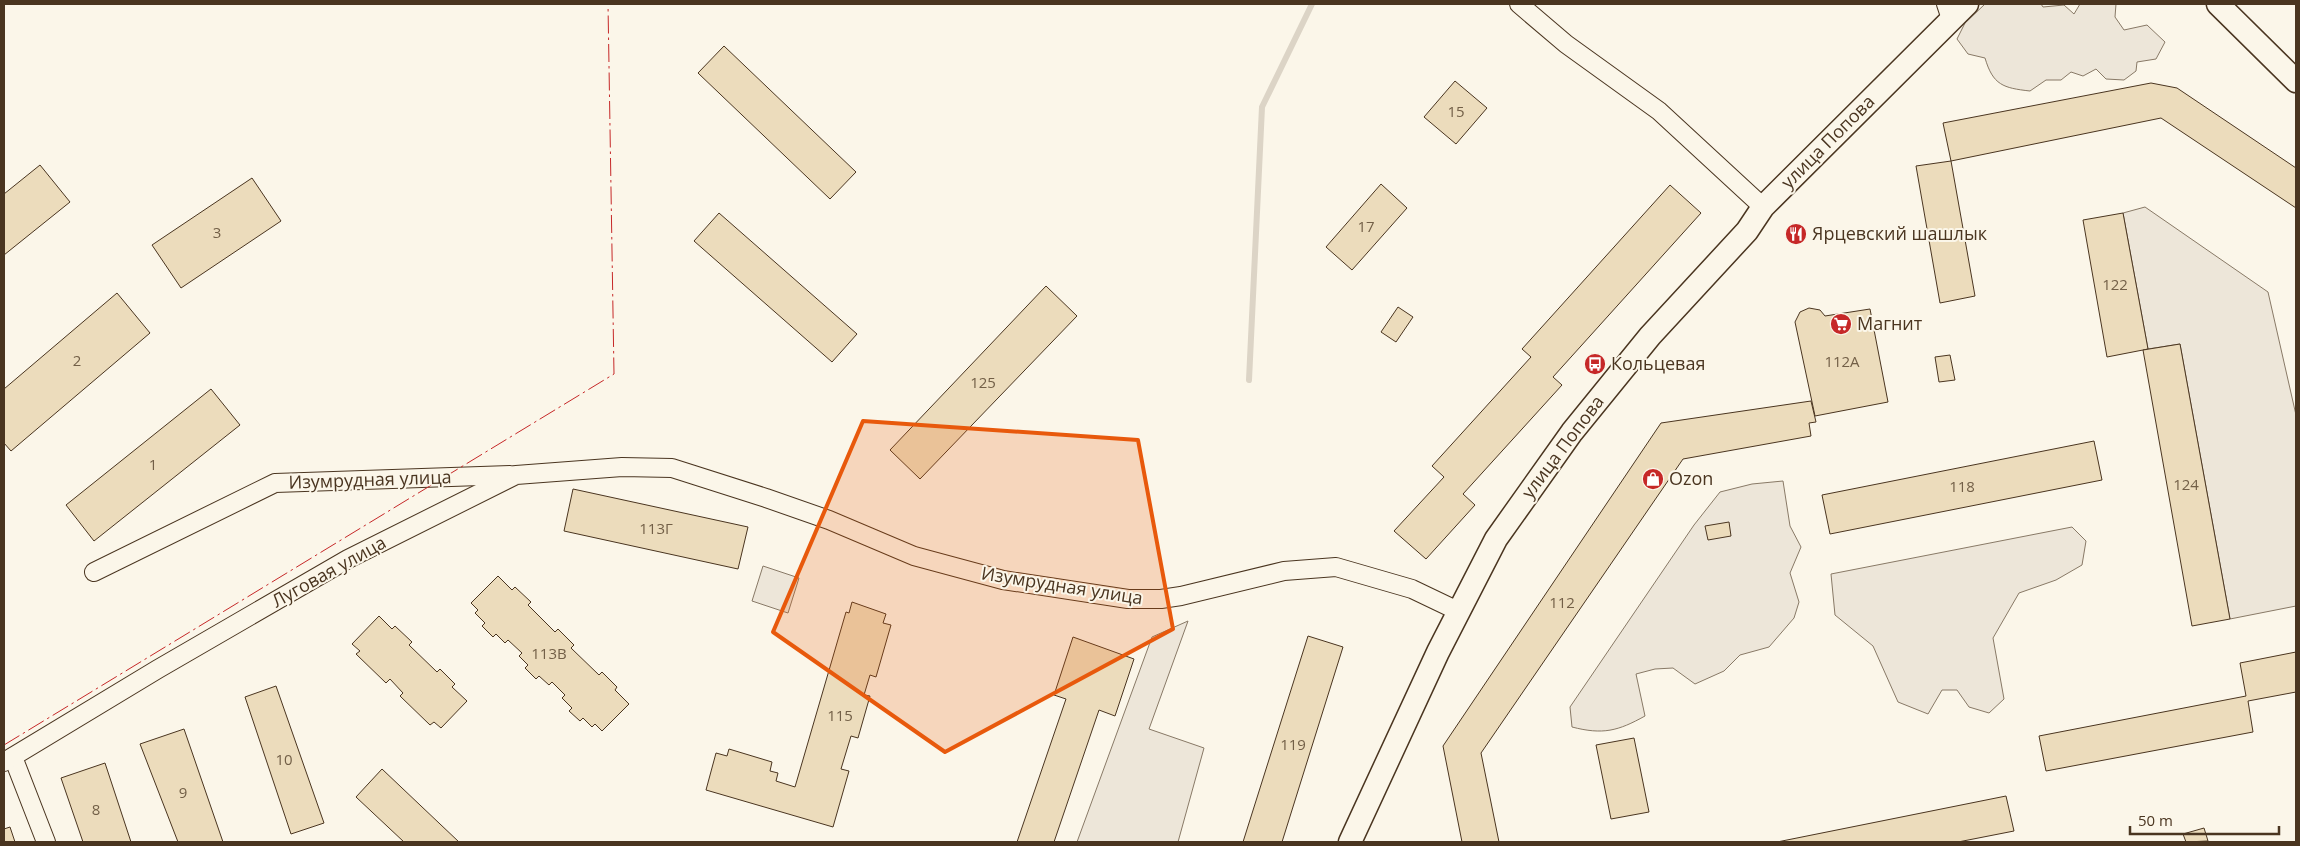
<svg xmlns="http://www.w3.org/2000/svg" width="2300" height="846" viewBox="0 0 2300 846" font-family="'Open Sans',sans-serif">
<rect width="100%" height="100%" fill="#fbf6e9"/>
<g fill="#ede6d9" stroke="#887966">
<path d="M 1985,4 L 2041,4 L 2043,7 L 2064,5 L 2074,14 L 2080,4 L 2116,4 L 2115,17 L 2124,30 L 2147,25 L 2165,42 L 2156,59 L 2137,62 L 2136,71 L 2124,80 L 2106,79 L 2096,69 L 2083,76 L 2071,72 L 2061,80 L 2046,80 L 2030,91 C 2003,88 1993,85 1985,58 L 1968,54 L 1957,39 L 1965,23 Z"/>
<path d="M 2145,207 L 2268,292 L 2296,415 L 2296,606 L 2230,619 L 2180,344 L 2148,349 L 2123,213 Z"/>
<path d="M 1783,481 L 1790,526 L 1801,547 L 1790,573 L 1799,602 L 1794,618 L 1769,647 L 1740,655 L 1724,671 L 1695,684 L 1673,668 L 1655,669 L 1636,674 L 1645,716 C 1618,731 1603,735 1572,727 L 1570,707 L 1694,525 L 1720,492 L 1752,484 Z"/>
<path d="M 2072,527 L 2086,541 L 2082,565 L 2056,580 L 2019,593 L 1993,638 L 2004,699 L 1989,713 L 1969,707 L 1957,690 L 1942,690 L 1928,714 L 1898,702 L 1873,646 L 1835,615 L 1831,574 Z"/>
<path d="M 763,566 L 799,578 L 788,613 L 752,601 Z"/>
<path d="M 1188,621 L 1149,729 L 1204,748 L 1178,842 L 1077,842 L 1152,637 Z"/>
</g>
<g fill="none" stroke-linecap="round" stroke-linejoin="round">
<path stroke="#dcd4c6" stroke-width="6" d="M 1249,380 L 1262,107 L 1312,4"/>
</g>
<g fill="#ecdcbc" stroke="#4a3520">
<path d="M 724,46 L 856,172 L 830,199 L 698,73 Z"/>
<path d="M 1455,81 L 1487,108 L 1456,144 L 1424,117 Z"/>
<path d="M 2151,83 L 2177,88 L 2296,168 L 2296,208 L 2161,118 L 1951,161 L 1943,123 Z"/>
<path d="M 1951,161 L 1975,296 L 1940,303 L 1916,166 Z"/>
<path d="M 40,165 L 70,202 L 4,255 L 4,194 Z"/>
<path d="M 252,178 L 281,221 L 181,288 L 152,245 Z"/>
<path d="M 1381,184 L 1407,208 L 1352,270 L 1326,247 Z"/>
<path d="M 1670,185 L 1701,213 L 1553,377 L 1562,385 L 1463,494 L 1475,505 L 1426,559 L 1394,531 L 1444,477 L 1432,466 L 1531,357 L 1522,349 Z"/>
<path d="M 719,213 L 857,334 L 832,362 L 694,241 Z"/>
<path d="M 2123,213 L 2148,349 L 2107,357 L 2083,220 Z"/>
<path d="M 1046,286 L 1077,316 L 920,479 L 890,450 Z"/>
<path d="M 117,293 L 150,333 L 11,451 L 4,443 L 4,389 Z"/>
<path d="M 1398,307 L 1413,317 L 1396,342 L 1381,332 Z"/>
<path d="M 1809,308 L 1820,310 L 1825,316 L 1870,309 L 1888,402 L 1815,416 L 1795,322 L 1800,312 Z"/>
<path d="M 2180,344 L 2230,619 L 2192,626 L 2143,350 Z"/>
<path d="M 1950,355 L 1955,380 L 1939,382 L 1935,357 Z"/>
<path d="M 211,389 L 240,425 L 94,541 L 66,505 Z"/>
<path d="M 1811,401 L 1816,422 L 1809,423 L 1811,436 L 1683,459 L 1481,753 L 1499,842 L 1462,842 L 1443,746 L 1661,423 Z"/>
<path d="M 2094,441 L 2102,480 L 1830,534 L 1822,495 Z"/>
<path d="M 573,489 L 748,527 L 738,569 L 564,531 Z"/>
<path d="M 1729,522 L 1731,536 L 1708,540 L 1705,526 Z"/>
<path d="M 498,576 L 512,590 L 515,587 L 531,602 L 528,605 L 555,632 L 558,629 L 574,645 L 571,648 L 599,675 L 602,672 L 617,687 L 615,690 L 629,704 L 602,731 L 595,724 L 592,727 L 583,718 L 580,721 L 569,711 L 572,708 L 562,698 L 565,695 L 552,682 L 549,685 L 539,676 L 536,679 L 525,668 L 528,665 L 519,656 L 522,653 L 508,640 L 505,643 L 496,634 L 493,637 L 482,626 L 485,623 L 475,613 L 478,610 L 471,603 Z"/>
<path d="M 852,602 L 886,614 L 883,623 L 891,625 L 876,677 L 870,675 L 864,695 L 870,696 L 858,738 L 851,736 L 841,769 L 849,771 L 833,827 L 706,790 L 716,753 L 727,756 L 729,749 L 772,762 L 770,771 L 778,773 L 776,781 L 795,787 L 846,612 L 849,613 Z"/>
<path d="M 379,616 L 392,629 L 395,626 L 412,642 L 409,645 L 437,672 L 440,669 L 455,684 L 452,687 L 467,701 L 441,728 L 434,722 L 430,725 L 400,696 L 403,693 L 390,679 L 386,683 L 356,654 L 360,651 L 352,644 Z"/>
<path d="M 1308,636 L 1343,647 L 1282,842 L 1243,842 Z"/>
<path d="M 1073,637 L 1134,659 L 1115,716 L 1099,710 L 1054,842 L 1017,842 L 1066,699 L 1054,695 Z"/>
<path d="M 2296,652 L 2296,692 L 2248,701 L 2253,732 L 2046,771 L 2039,736 L 2246,696 L 2240,663 Z"/>
<path d="M 276,686 L 324,823 L 291,834 L 245,697 Z"/>
<path d="M 184,729 L 223,842 L 178,842 L 140,744 Z"/>
<path d="M 1634,738 L 1649,812 L 1611,819 L 1596,745 Z"/>
<path d="M 105,763 L 131,842 L 83,842 L 61,778 Z"/>
<path d="M 382,769 L 459,842 L 404,842 L 356,797 Z"/>
<path d="M 2006,796 L 2014,831 L 1958,842 L 1777,842 Z"/>
<path d="M 10,827 L 15,842 L 4,842 L 4,829 Z"/>
<path d="M 2204,828 L 2208,841 L 2186,842 L 2183,834 Z"/>
</g>
<g fill="none" stroke-linecap="round" stroke-linejoin="round">
<g stroke="#4a3520" stroke-width="20">
<g id="minor">
<path d="M 1519,4 L 1566,44 L 1659,111 L 1763,207"/>
<path d="M 1946,4 L 1951,19"/>
<path d="M 94,572 L 275,483 L 510,475"/>
<path d="M 13,757 L 46,842"/>
<path d="M 4,762 L 158,669 L 348,559 L 516,475 L 622,467 L 672,468 L 766,498 L 829,520 L 914,556 L 1003,580 L 1128,599 L 1161,599 L 1181,596 L 1284,571 L 1336,567 L 1412,589 L 1458,611"/>
</g>
</g>
<g stroke="#4a3520" stroke-width="25">
<g id="tertiary">
<path d="M 2218,4 L 2296,81"/>
<path d="M 1350,842 L 1438,652 L 1496,539 L 1572,432 L 1650,336 L 1747,231 L 1763,207 L 1967,4"/>
</g>
</g>
<use href="#minor" stroke="#fbf6e9" stroke-width="18"/>
<use href="#tertiary" stroke="#fbf6e9" stroke-width="22"/>
<path stroke="#c62828" stroke-width="1" stroke-dasharray="18 4 2.5 4" stroke-linecap="butt" d="M 4,745 L 614,374 L 608,4"/>
</g>
<path fill="#e8590c" fill-opacity="0.2" stroke="#e8590c" stroke-width="4" stroke-linejoin="round" d="M 863,421 L 1138,440 L 1173,629 L 945,752 L 773,632 Z"/>
<defs>
<g id="restaurant-disc" transform="scale(1.125)"><circle r="9.5" fill="#c62828" stroke="#fbf6e9"/><path d="M-5-6h1v4h1v-4h1v4h1v-4h1v5L-1.5 .5V6h-2V.5L-5-1ZM5-6V6H3V1.5H1.5Q1.5-4 5-6Z" fill="#fff"/></g>
<g id="supermarket-disc" transform="scale(1.125)"><circle r="9.5" fill="#c62828" stroke="#fbf6e9"/><path d="M-6-5.5h2.5l.6 2H6L4.5 2H-2.5L-4.4-4H-6ZM-1.5 3.2a1.3 1.3 0 1 0 .1 0ZM3 3.2a1.3 1.3 0 1 0 .1 0Z" fill="#fff"/></g>
<g id="bus-disc" transform="scale(1.125)"><circle r="9.5" fill="#c62828" stroke="#fbf6e9"/><path d="M-5-6H5V4H4V6H2V4H-2V6H-4V4H-5ZM-3.5-4V0h7V-4ZM-3.5 1.2v1.5H-2V1.2ZM2 1.2v1.5H3.5V1.2Z" fill="#fff"/></g>
<g id="shop-disc" transform="scale(1.125)"><circle r="9.5" fill="#c62828" stroke="#fbf6e9"/><path d="M-5-2.5h2.3a2.7 3.5 0 0 1 5.4 0H5L5.5 6h-11ZM-1.5-2.5h3a1.5 2.3 0 0 0-3 0Z" fill="#fff"/></g>
</defs>
<g fill-rule="evenodd">
<use href="#restaurant-disc" x="1796" y="234"/>
<use href="#supermarket-disc" x="1841" y="324"/>
<use href="#bus-disc" x="1595" y="364"/>
<use href="#shop-disc" x="1653" y="479"/>
</g>
<g text-anchor="middle" stroke-width="4" stroke-linejoin="round" paint-order="stroke">
<g font-size="15" fill="#725f47">
<text x="1456" y="117">15</text>
<text x="1366" y="232">17</text>
<text x="217" y="238">3</text>
<text x="2115" y="290">122</text>
<text x="77" y="366">2</text>
<text x="1842" y="367">112А</text>
<text x="983" y="388">125</text>
<text x="153" y="470">1</text>
<text x="2186" y="490">124</text>
<text x="1962" y="492">118</text>
<text x="656" y="534">113Г</text>
<text x="1562" y="608">112</text>
<text x="549" y="659">113В</text>
<text x="840" y="721">115</text>
<text x="1293" y="750">119</text>
<text x="284" y="765">10</text>
<text x="183" y="798">9</text>
<text x="96" y="815">8</text>
</g>
<g font-size="18" fill="#4a3520" stroke="#fbf6e9">
<text transform="translate(1828 142) rotate(-45)" y="6">улица Попова</text>
<text transform="translate(1563 447) rotate(-53)" y="6">улица Попова</text>
<text transform="translate(370 480) rotate(-2)" y="6">Изумрудная улица</text>
<text transform="translate(329 572) rotate(-29)" y="6">Луговая улица</text>
<text transform="translate(1062 586) rotate(9)" y="6">Изумрудная улица</text>
</g>
<g font-size="18" fill="#4a3520" stroke="#fbf6e9" text-anchor="start">
<text x="1812" y="240">Ярцевский шашлык</text>
<text x="1857" y="330">Магнит</text>
<text x="1611" y="370">Кольцевая</text>
<text x="1669" y="485">Ozon</text>
</g>
</g>
<rect width="2300" height="846" fill="none" stroke="#4a3520" stroke-width="10"/>
<path d="M2130 826v8h149v-8" fill="none" stroke="#4a3520" stroke-width="2.5"/>
<text x="2138" y="826" font-size="15" fill="#4a3520" stroke="#fbf6e9" stroke-width="4" paint-order="stroke">50 m</text>
</svg>
